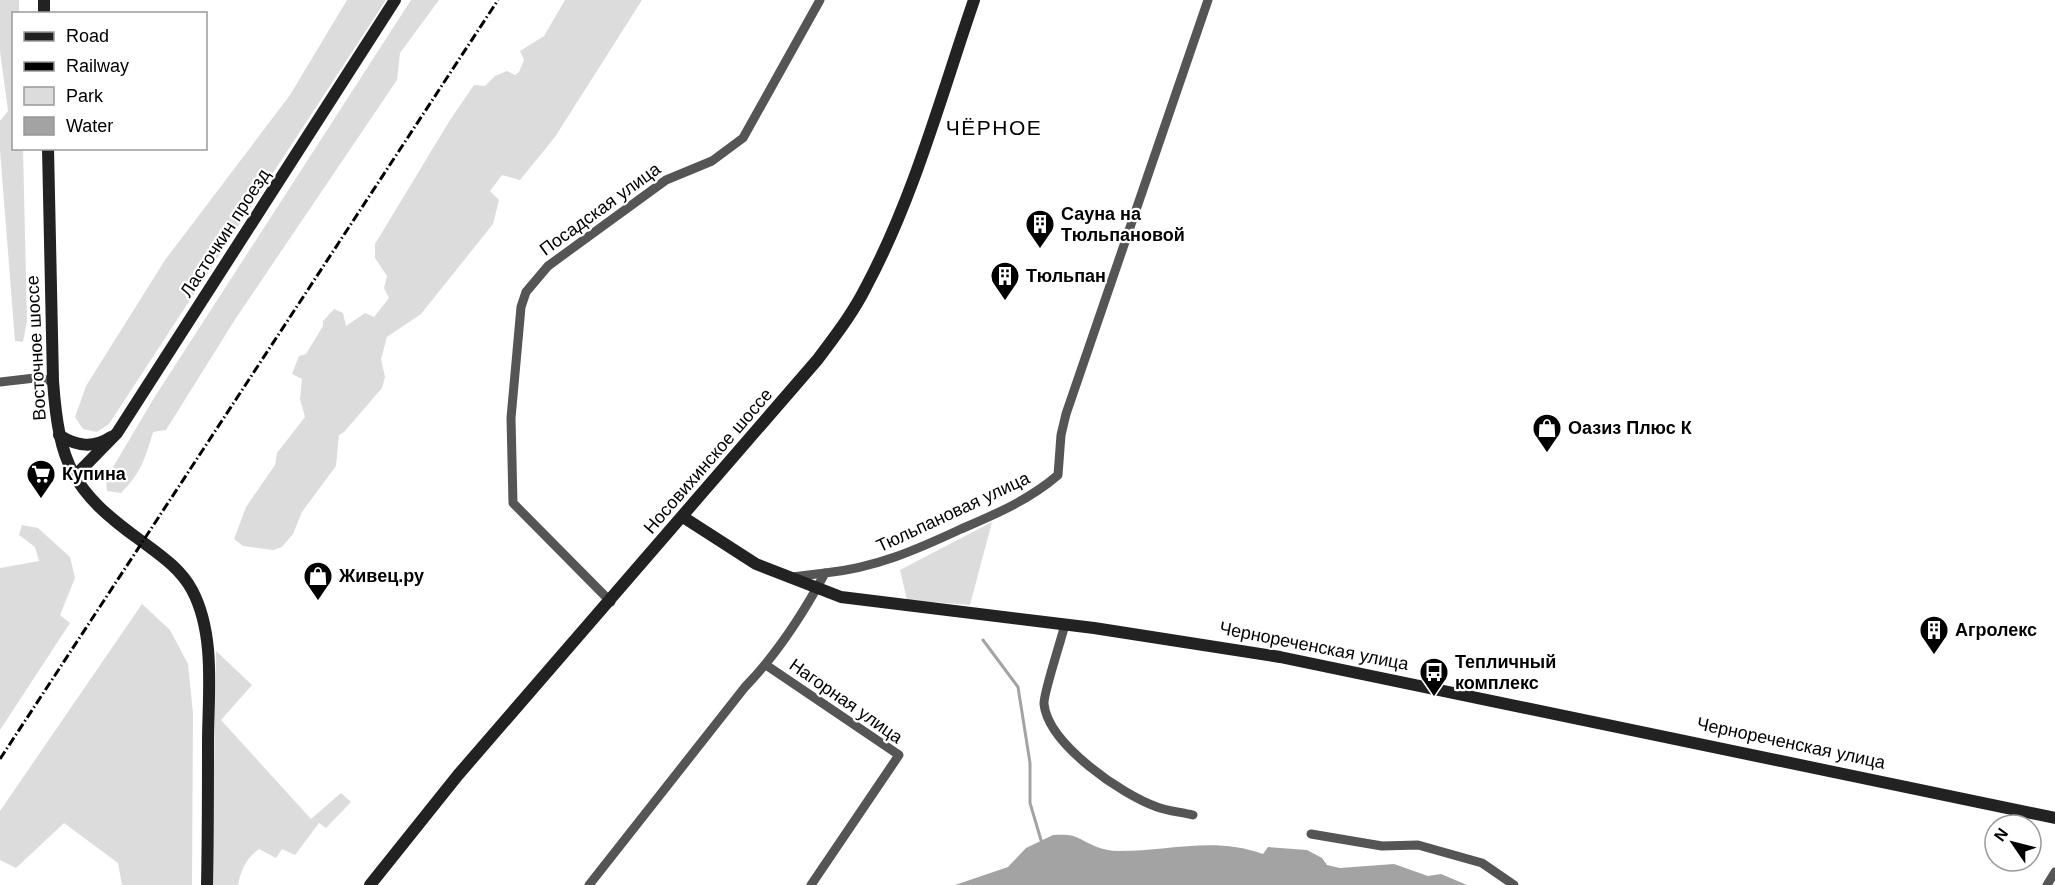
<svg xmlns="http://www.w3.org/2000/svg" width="2055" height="885" viewBox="0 0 2055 885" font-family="Arial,sans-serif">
<rect width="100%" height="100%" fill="#fff"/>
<g fill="#dcdcdc">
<path d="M 0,0 L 19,0 L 19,13 L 14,14 L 14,148 L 23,149 L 27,321 L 23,342 L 15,341 L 0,150 L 0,121 L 8,111 L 0,51 Z"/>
<path d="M 347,0 L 386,0 L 109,424 L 97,432 L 83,429 L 75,417 L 86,386 L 165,260 L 290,95 Z"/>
<path d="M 411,0 L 439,0 L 400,53 L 397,80 L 236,318 L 166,430 L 153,432 C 145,459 141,473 121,493 L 107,491 L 106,479 L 154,398 Z"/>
<path d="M 565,0 L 642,0 L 555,137 L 520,180 L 502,175 L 490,191 L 499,200 L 493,224 L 421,314 L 387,337 L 381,359 L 385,377 L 382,388 L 344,432 L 339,435 L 336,466 L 302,512 L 293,534 L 282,547 L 273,550 L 243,546 L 234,539 L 246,507 L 275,465 L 277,453 L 305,417 L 300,399 L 302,379 L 292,374 L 299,356 L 306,354 L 323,326 L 323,321 L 334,309 L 343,313 L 346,326 L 365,313 L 374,317 L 389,298 L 384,288 L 387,276 L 375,258 L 375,244 L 450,120 L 474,85 L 485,86 L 495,76 L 507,71 L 515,75 L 519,72 L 524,60 L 520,51 L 544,36 Z"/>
<path d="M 992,522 L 970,605 L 907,600 L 900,570 Z"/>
<path d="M 22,525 L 38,528 L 70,557 L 75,578 L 60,615 L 70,623 L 0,730 L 0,568 L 39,561 L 35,547 L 19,535 Z"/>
<path d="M 142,604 L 170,630 L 188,664 L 193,713 L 192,885 L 122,885 L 118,863 L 64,823 L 16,868 L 0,860 L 0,811 Z"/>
<path d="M 216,651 L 252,685 L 221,720 L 311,819 L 341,793 L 351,802 L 326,828 L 319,823 L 295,855 L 282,849 L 276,858 L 259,849 C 246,858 241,870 238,885 L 212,885 Z"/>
</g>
<path fill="#a3a3a3" d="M 1053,835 C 1060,835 1069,834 1076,837 C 1091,844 1101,851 1119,851 C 1169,851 1215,836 1263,854 L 1268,847 L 1307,850 L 1322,858 L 1327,865 L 1340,868 L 1394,864 L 1428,876 L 1441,874 L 1467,885 L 955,885 L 1008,867 L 1026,848 Z"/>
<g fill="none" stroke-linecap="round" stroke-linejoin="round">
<path stroke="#a3a3a3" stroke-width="3" d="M 983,640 L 1018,687 L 1030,763 L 1030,803 L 1041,840"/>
<g stroke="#555" stroke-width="9">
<path d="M 0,382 L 35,378 L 53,381"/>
<path d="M 792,577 L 825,573"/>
<path d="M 611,602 L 513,503 L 511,418 L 521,307 L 526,292 L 548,266 L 666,180 L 712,161 L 743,138 L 820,0"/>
<path d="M 1065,624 C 1062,638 1043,694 1044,704 C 1048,744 1122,795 1157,807 C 1168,811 1181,812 1193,815"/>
<path d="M 766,665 L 899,755 L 811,885"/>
<path d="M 1311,834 L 1382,846 L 1418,845 L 1482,863 L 1514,885"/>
<path d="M 589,885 L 745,687 C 778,653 803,614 825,573 C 875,568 916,550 961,529 C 996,514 1029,500 1058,475 L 1061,435 L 1066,414 L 1208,0"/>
<path d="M 2047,885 L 2055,872"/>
</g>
<g stroke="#222" stroke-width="12">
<path d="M 44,0 L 44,14"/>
<path d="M 48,148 L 53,381 C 59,464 72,491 140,540 C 160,555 180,568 192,590 C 216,635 208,695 208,743 C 208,791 208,838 207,885"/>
<path d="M 59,435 C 76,446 93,449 111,437"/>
<path d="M 74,477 L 117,433 L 395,0"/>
<path d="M 683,517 L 756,564 L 841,597 L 1094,628 L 1280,657 L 2055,818"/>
<path d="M 370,885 L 458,775 L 818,359 C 835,336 853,313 866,287 C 914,197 941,96 974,0"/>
</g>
<path stroke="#000" stroke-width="3" stroke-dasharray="9 3 1.5 3" stroke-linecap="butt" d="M 0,759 L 498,0"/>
</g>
<defs>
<g id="building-pin" transform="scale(1.5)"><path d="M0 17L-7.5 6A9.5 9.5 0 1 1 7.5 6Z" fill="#000" stroke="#fff"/><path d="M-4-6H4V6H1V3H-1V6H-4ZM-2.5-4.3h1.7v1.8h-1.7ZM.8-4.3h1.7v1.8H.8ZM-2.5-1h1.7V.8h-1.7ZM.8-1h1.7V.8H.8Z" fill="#fff"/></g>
<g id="shop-pin" transform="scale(1.5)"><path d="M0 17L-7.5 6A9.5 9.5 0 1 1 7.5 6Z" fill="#000" stroke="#fff"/><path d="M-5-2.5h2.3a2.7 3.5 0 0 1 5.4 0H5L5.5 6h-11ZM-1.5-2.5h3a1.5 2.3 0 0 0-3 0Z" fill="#fff"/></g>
<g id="supermarket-pin" transform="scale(1.5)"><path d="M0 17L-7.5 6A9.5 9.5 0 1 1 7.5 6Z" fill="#000" stroke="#fff"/><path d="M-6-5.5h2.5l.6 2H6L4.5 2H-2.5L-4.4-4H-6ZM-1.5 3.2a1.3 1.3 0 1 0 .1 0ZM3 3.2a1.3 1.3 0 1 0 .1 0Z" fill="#fff"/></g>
<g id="bus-pin" transform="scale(1.5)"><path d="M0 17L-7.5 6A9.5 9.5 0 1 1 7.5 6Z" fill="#000" stroke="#fff"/><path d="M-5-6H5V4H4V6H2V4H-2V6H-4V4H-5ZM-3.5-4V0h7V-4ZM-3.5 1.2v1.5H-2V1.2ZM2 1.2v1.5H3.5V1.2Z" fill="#fff"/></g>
</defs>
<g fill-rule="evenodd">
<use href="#building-pin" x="1040" y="224"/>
<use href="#building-pin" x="1005" y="276"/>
<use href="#shop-pin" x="1547" y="428"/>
<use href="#supermarket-pin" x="41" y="474"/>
<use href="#shop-pin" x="318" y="576"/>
<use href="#building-pin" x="1934" y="630"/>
<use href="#bus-pin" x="1434" y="672"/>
</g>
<g text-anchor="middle" stroke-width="4.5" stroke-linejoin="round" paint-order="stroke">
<g font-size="18" fill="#000" stroke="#fff">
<text transform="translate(600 209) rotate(-36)" y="6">Посадская улица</text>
<text transform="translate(225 233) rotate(-57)" y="6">Ласточкин проезд</text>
<text transform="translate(36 348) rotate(-93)" y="6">Восточное шоссе</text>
<text transform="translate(708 461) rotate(-49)" y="6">Носовихинское шоссе</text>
<text transform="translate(953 512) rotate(-25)" y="6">Тюльпановая улица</text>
<text transform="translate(1314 646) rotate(11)" y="6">Чернореченская улица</text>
<text transform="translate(846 701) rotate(35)" y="6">Нагорная улица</text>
<text transform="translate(1791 743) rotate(12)" y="6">Чернореченская улица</text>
</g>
<g font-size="18" font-weight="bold" fill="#000" stroke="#fff" text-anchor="start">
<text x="1061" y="220">Сауна на<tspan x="1061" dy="21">Тюльпановой</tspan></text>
<text x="1026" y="282">Тюльпан</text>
<text x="1568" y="434">Оазиз Плюс К</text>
<text x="62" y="480">Купина</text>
<text x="339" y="582">Живец.ру</text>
<text x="1955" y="636">Агролекс</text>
<text x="1455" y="668">Тепличный<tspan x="1455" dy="21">комплекс</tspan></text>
</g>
<g font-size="21" letter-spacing="1.5" fill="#000" stroke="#fff">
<text x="994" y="135">ЧЁРНОЕ</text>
</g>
</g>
<rect x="12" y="12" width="195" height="138" fill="#ffffff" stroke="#999999" stroke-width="1.5"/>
<rect x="24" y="32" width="30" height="9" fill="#222222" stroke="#999999" stroke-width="1.5"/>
<text x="66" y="42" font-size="18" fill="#000000">Road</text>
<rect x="24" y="62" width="30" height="9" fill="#000000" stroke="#999999" stroke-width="1.5"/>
<text x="66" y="72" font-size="18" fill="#000000">Railway</text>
<rect x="24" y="87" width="30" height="18" fill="#dcdcdc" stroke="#999999" stroke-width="1.5"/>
<text x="66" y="102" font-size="18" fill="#000000">Park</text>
<rect x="24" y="117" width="30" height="18" fill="#a3a3a3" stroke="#999999" stroke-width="1.5"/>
<text x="66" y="132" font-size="18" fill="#000000">Water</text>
<g transform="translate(2013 843) rotate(305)"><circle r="28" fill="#ffffff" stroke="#999999" stroke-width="1.5"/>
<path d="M0-4.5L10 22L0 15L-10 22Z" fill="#000000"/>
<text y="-9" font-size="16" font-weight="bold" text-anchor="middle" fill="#000000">N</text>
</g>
</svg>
